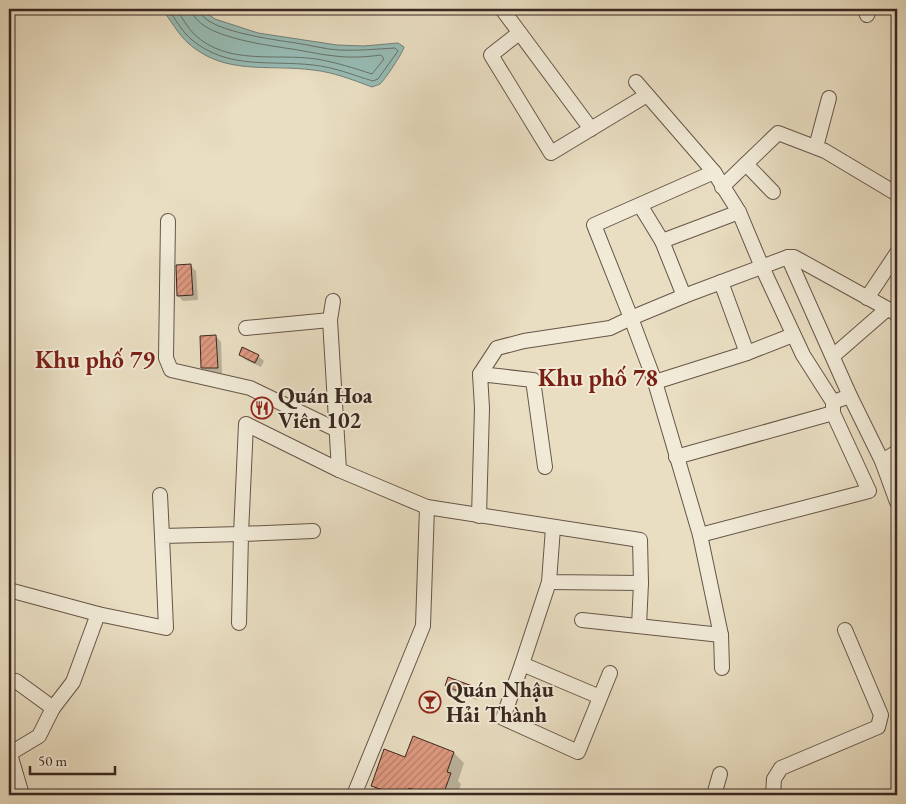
<svg xmlns="http://www.w3.org/2000/svg" width="906" height="804" viewBox="0 0 906 804" font-family="'EB Garamond',serif">
<defs>
<pattern id="building-hatch" width="6" height="6" patternUnits="userSpaceOnUse" patternTransform="scale(1.25)"><rect width="6" height="6" fill="#df9a81"/><path d="M-1 1l2-2M0 6l6-6M5 7l2-2" fill="none" stroke="#b67e69"/></pattern>
</defs>
<rect width="100%" height="100%" fill="#e9dec2"/>
<filter id="stains"><feTurbulence type="fractalNoise" baseFrequency=".004" numOctaves="4"/><feColorMatrix values="0 0 0 0 .2 0 0 0 0 .09 0 0 0 0 .02 0 0 0 .5 -.17"/></filter>
<radialGradient id="worn" r=".72"><stop offset=".6" stop-color="#630" stop-opacity="0"/><stop offset="1" stop-color="#630" stop-opacity=".3"/></radialGradient>
<path fill="#97bcb5" stroke="#728079" d="M 162,9 L 201,9 L 215,19 L 258,33 L 337,45 L 364,46 L 398,43 L 404,47 C 404,51 384,81 380,84 C 378,85 375,86 372,87 C 353,80 333,72 313,70 C 268,64 225,76 188,43 C 178,34 170,19 162,9 Z"/>
<g fill="#0003">
<path d="M 190,265 L 196,271 L 198,300 L 183,301 L 178,296 Z"/>
<path d="M 216,336 L 221,342 L 222,373 L 208,373 L 202,367 Z"/>
<path d="M 240,355 L 258,356 L 264,361 L 261,367 L 246,360 Z"/>
<path d="M 446,685 L 474,688 L 480,693 L 477,700 L 452,691 Z"/>
<path d="M 454,753 L 464,763 L 458,781 L 461,784 L 457,795 L 382,795 L 372,785 L 406,758 Z"/>
</g>
<g fill="none" stroke-linecap="round" stroke-linejoin="round">
<g stroke="#68726a" stroke-width="1">
<path d="M 168,9 C 175,18 182,32 192,40 C 229,70 269,60 313,65 C 334,67 353,75 373,81 L 378,79 L 398,51 L 395,48 C 376,49 357,51 338,50 C 324,49 310,45 296,43 C 277,40 201,31 199,9"/>
<path d="M 176,9 C 182,17 187,27 194,34 C 227,66 276,53 316,59 C 335,62 354,68 372,74 L 384,59 L 381,55 C 366,57 351,58 335,56 C 323,55 310,52 298,50 C 275,46 194,38 192,9"/>
</g>
</g>
<g fill="url(#building-hatch)" stroke="#3a2720">
<path d="M 191,264 L 193,295 L 177,296 L 176,265 Z"/>
<path d="M 216,335 L 218,368 L 201,368 L 200,336 Z"/>
<path d="M 242,347 L 259,355 L 255,363 L 239,355 Z"/>
<path d="M 448,677 L 475,687 L 471,696 L 445,686 Z"/>
<path d="M 413,736 L 454,752 L 447,772 L 451,773 L 443,795 L 428,795 L 409,788 L 406,795 L 398,795 L 371,786 L 384,749 L 405,757 Z"/>
</g>
<g fill="none" stroke-linecap="round" stroke-linejoin="round">
<g stroke="#665548" stroke-width="16">
<g id="minor">
<path d="M 502,9 L 591,129"/>
<path d="M 867,15 L 870,9"/>
<path d="M 519,33 L 491,55 L 551,153 L 647,95"/>
<path d="M 636,82 L 714,172 L 739,212 L 762,267 L 803,355 L 833,402 L 850,396"/>
<path d="M 816,147 L 829,98"/>
<path d="M 746,164 L 773,192"/>
<path d="M 722,187 L 778,133 L 825,151 L 897,194"/>
<path d="M 640,205 L 662,241 L 739,212"/>
<path d="M 168,221 L 166,358 L 171,370 L 250,388 L 335,429"/>
<path d="M 662,241 L 684,296"/>
<path d="M 788,257 L 850,396 L 882,461 L 897,502"/>
<path d="M 721,282 L 747,353"/>
<path d="M 867,298 L 897,253"/>
<path d="M 333,301 L 330,320 L 339,470"/>
<path d="M 246,328 L 330,320"/>
<path d="M 833,356 L 887,309"/>
<path d="M 480,374 L 497,348 L 524,341 L 610,328 L 631,318 L 684,296 L 788,257 L 794,257 L 897,314"/>
<path d="M 655,382 L 747,353 L 793,335"/>
<path d="M 676,457 L 833,413"/>
<path d="M 882,461 L 897,452"/>
<path d="M 160,495 L 162,536"/>
<path d="M 479,516 L 482,408 L 480,374 L 533,380 L 545,467"/>
<path d="M 553,528 L 549,582 L 641,583 L 639,626"/>
<path d="M 700,535 L 869,491 L 833,413 L 833,402"/>
<path d="M 549,582 L 522,664 L 600,697"/>
<path d="M 9,590 L 98,614"/>
<path d="M 582,620 L 721,635 L 700,535 L 655,382 L 631,318 L 594,225 L 714,172"/>
<path d="M 239,623 L 241,534 L 313,531"/>
<path d="M 721,635 L 722,668"/>
<path d="M 522,664 L 503,718 L 578,752 L 610,673"/>
<path d="M 16,681 L 53,708"/>
<path d="M 9,754 L 39,736 L 53,708 L 73,682 L 98,614 L 166,628 L 162,536 L 241,534 L 246,424 L 339,470 L 427,507 L 640,540 L 641,583"/>
<path d="M 10,754 L 22,795"/>
<path d="M 354,795 L 423,626 L 427,507"/>
<path d="M 714,795 L 720,774"/>
<path d="M 773,795 L 774,779 L 781,768 L 878,727 L 881,715 L 845,630"/>
</g>
</g>
<use href="#minor" stroke="#f1ead7" stroke-width="14"/>
</g>
<defs>
<g id="restaurant-ring" transform="scale(1.125)"><circle r="9.5" fill="#f1ead7" stroke="#8f2418" stroke-width="1.5"/><path d="M-5-6h1v4h1v-4h1v4h1v-4h1v5L-1.5 .5V6h-2V.5L-5-1ZM5-6V6H3V1.5H1.5Q1.5-4 5-6Z" fill="#8f2418"/></g>
<g id="bar-ring" transform="scale(1.125)"><circle r="9.5" fill="#f1ead7" stroke="#8f2418" stroke-width="1.5"/><path d="M-6-5H6L.8 .8V4.5H3.5V6h-7V4.5H-.8V.8Z" fill="#8f2418"/></g>
</defs>
<g fill-rule="evenodd">
<use href="#restaurant-ring" x="262" y="408"/>
<use href="#bar-ring" x="430" y="702"/>
</g>
<g text-anchor="middle" stroke-width="4" stroke-linejoin="round" paint-order="stroke">
<g font-size="22" font-weight="bold" fill="#3a2720" stroke="#f1ead7" text-anchor="start">
<text x="278" y="403">Quán Hoa<tspan x="278" dy="25">Viên 102</tspan></text>
<text x="446" y="697">Quán Nhậu<tspan x="446" dy="25">Hải Thành</tspan></text>
</g>
<g font-size="24" font-weight="bold" fill="#7a1f14" stroke="#f1ead7">
<text x="95" y="368">Khu phố 79</text>
<text x="598" y="386">Khu phố 78</text>
</g>
</g>
<rect width="906" height="804" fill="none" stroke="#e9dec2" stroke-width="30"/>
<rect x="10" y="10" width="886" height="784" fill="none" stroke="#3a2720" stroke-width="2.5"/>
<rect x="15" y="15" width="876" height="774" fill="none" stroke="#3a2720"/>
<path d="M30 766v8h85v-8" fill="none" stroke="#3a2720" stroke-width="2.5"/>
<text x="38" y="766" font-size="15" fill="#3a2720" stroke="#f1ead7" stroke-width="4" paint-order="stroke">50 m</text>
<rect width="100%" height="100%" filter="url(#stains)"/>
<rect width="100%" height="100%" fill="url(#worn)"/>
</svg>
